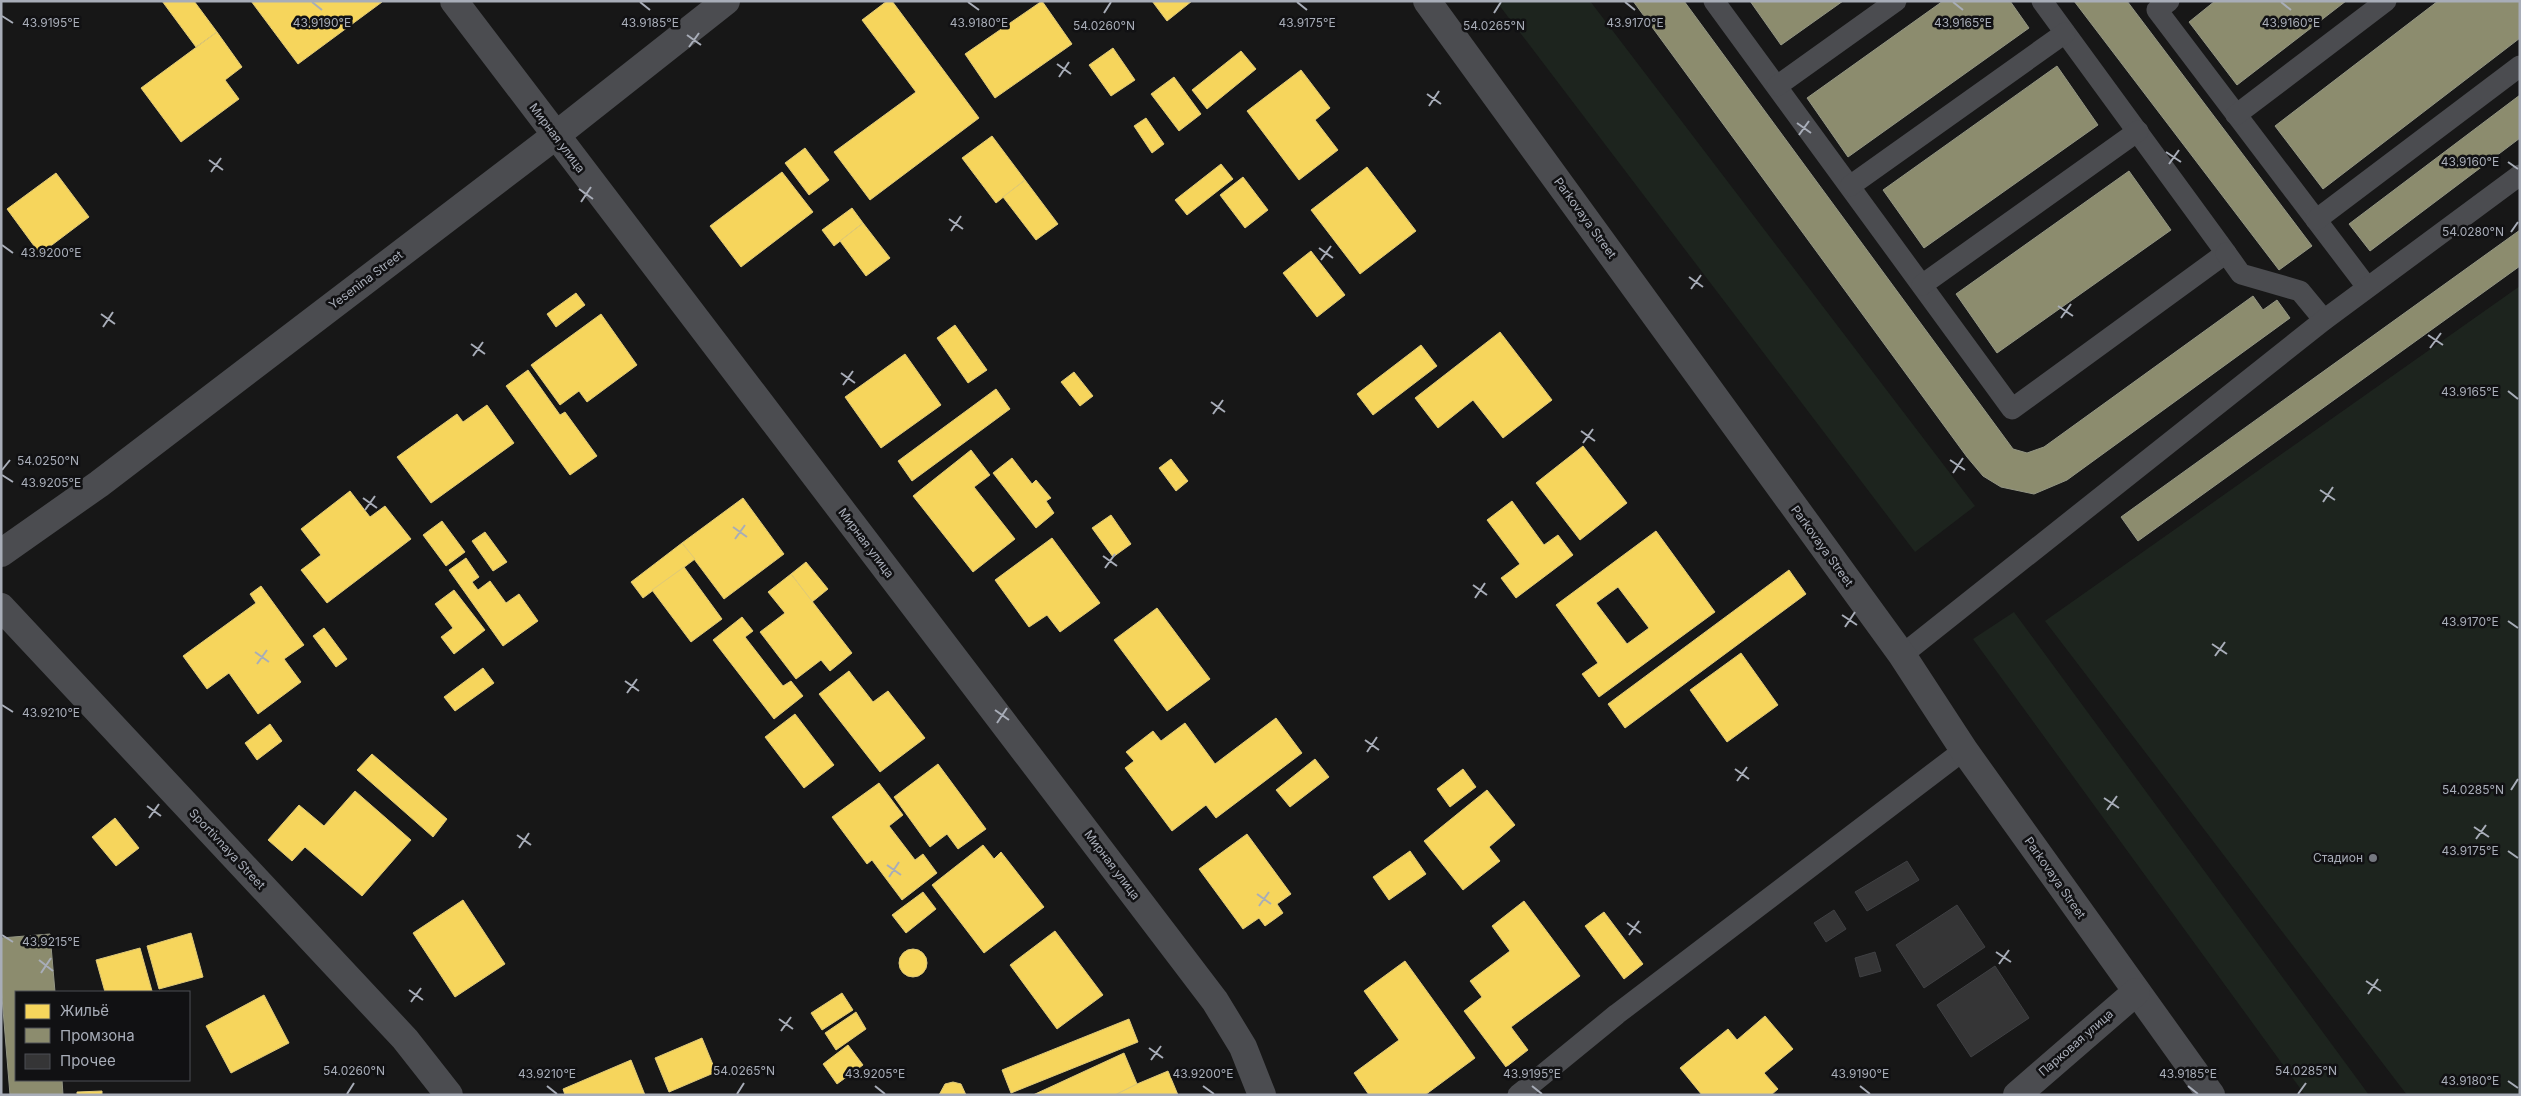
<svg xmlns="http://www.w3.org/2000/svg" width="2521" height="1096" viewBox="0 0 2521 1096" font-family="Inter,sans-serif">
<rect width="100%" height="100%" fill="#171717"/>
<g fill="#1d241e">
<path d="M 1496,1 L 1590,1 L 1975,506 L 1915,552 Z"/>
<path d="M 2520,286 L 2520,1095 L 2407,1095 L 2045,621 Z"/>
<path d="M 2014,612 L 2369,1095 L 2305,1095 L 1973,639 Z"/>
</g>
<g fill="#f6d55c" stroke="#dfc978" fill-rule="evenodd">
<path d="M 162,1 L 194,1 L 217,32 L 196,47 Z"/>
<path d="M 251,1 L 382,1 L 382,2 L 298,64 Z"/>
<path d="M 887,1 L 892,1 L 979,118 L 870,200 L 834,152 L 916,92 L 862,20 Z"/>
<path d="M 1042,1 L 1072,44 L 995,98 L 965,54 Z"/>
<path d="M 1152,1 L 1192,1 L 1167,21 Z"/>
<path d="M 217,32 L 242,67 L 225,80 L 239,99 L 181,142 L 141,88 Z"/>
<path d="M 1113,48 L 1135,80 L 1111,96 L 1089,65 Z"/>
<path d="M 1241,51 L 1256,69 L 1207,109 L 1192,90 Z"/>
<path d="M 1301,70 L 1330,108 L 1315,120 L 1338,150 L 1299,180 L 1247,111 Z"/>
<path d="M 1174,77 L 1201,114 L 1179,131 L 1151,94 Z"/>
<path d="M 1146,118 L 1164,144 L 1152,153 L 1134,126 Z"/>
<path d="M 992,136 L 1025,180 L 996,203 L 962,158 Z"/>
<path d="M 805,148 L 829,180 L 809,195 L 785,163 Z"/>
<path d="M 1221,164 L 1233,179 L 1187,215 L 1175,200 Z"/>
<path d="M 1367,167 L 1416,231 L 1360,274 L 1311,210 Z"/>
<path d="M 782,172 L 813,212 L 741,267 L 710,226 Z"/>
<path d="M 56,173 L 89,217 L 40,254 L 7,209 Z"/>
<path d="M 1243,177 L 1268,210 L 1245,228 L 1220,195 Z"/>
<path d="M 1025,180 L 1058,224 L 1036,240 L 1003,197 Z"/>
<path d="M 852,208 L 863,223 L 834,246 L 822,230 Z"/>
<path d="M 863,223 L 890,258 L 866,276 L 840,241 Z"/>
<path d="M 1311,251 L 1345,295 L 1317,317 L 1283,273 Z"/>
<path d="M 576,293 L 585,305 L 556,327 L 547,314 Z"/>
<path d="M 601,314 L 637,365 L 587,402 L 579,391 L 560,405 L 531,365 Z"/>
<path d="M 955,325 L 987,370 L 968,383 L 937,338 Z"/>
<path d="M 1500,332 L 1552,400 L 1503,438 L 1473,400 L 1438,428 L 1415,398 Z"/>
<path d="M 1421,345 L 1437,366 L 1373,415 L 1357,394 Z"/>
<path d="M 905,354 L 941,405 L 881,448 L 845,397 Z"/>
<path d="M 528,370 L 560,415 L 565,412 L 597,456 L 570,475 L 506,386 Z"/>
<path d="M 1074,372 L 1093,396 L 1080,406 L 1061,382 Z"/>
<path d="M 996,389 L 1010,409 L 912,481 L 898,461 Z"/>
<path d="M 487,405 L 514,443 L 431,503 L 397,457 L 457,414 L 463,422 Z"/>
<path d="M 1583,446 L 1627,503 L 1580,540 L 1536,483 Z"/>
<path d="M 971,450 L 990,475 L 974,487 L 1015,539 L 973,572 L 913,496 Z"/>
<path d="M 1012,458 L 1032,484 L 1036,480 L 1051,498 L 1046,501 L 1054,513 L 1036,528 L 993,473 Z"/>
<path d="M 1171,459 L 1188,481 L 1176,491 L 1159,468 Z"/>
<path d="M 350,491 L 370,517 L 385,506 L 411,539 L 327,603 L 301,570 L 321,555 L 301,529 Z"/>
<path d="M 743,498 L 784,554 L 724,599 L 682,543 Z"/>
<path d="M 1512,501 L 1544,545 L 1558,535 L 1573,555 L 1516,598 L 1501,578 L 1520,564 L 1487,520 Z"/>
<path d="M 1111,515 L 1131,544 L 1113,557 L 1092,528 Z"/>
<path d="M 442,521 L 465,552 L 446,566 L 423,535 Z"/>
<path d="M 1656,531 L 1715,612 L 1599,697 L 1582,674 L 1598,663 L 1556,605 ZM 1618,587 L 1649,628 L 1627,644 L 1596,603 Z"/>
<path d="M 485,532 L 507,562 L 493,571 L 472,541 Z"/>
<path d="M 1052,538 L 1100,603 L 1060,632 L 1047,615 L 1029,627 L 995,580 Z"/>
<path d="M 682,543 L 695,559 L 643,598 L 631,582 Z"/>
<path d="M 466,558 L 479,577 L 472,582 L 478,590 L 490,581 L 506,603 L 519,594 L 538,621 L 503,646 L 449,570 Z"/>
<path d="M 806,562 L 828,589 L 812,602 L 791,574 Z"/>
<path d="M 684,567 L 722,619 L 691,642 L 652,590 Z"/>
<path d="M 1789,570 L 1806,594 L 1625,728 L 1608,704 Z"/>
<path d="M 791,574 L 852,653 L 830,671 L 821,660 L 796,679 L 760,632 L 785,613 L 768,592 Z"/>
<path d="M 261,586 L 304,645 L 284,659 L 301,682 L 258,714 L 229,673 L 207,689 L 183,656 L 256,603 L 250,594 Z"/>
<path d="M 454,590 L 485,630 L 454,654 L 441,637 L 453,628 L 435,604 Z"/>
<path d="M 1157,608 L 1210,679 L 1167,711 L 1114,640 Z"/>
<path d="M 742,617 L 753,631 L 745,637 L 783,686 L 791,681 L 803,696 L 774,719 L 713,640 Z"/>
<path d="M 324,628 L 347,659 L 336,667 L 313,636 Z"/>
<path d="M 1741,653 L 1778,705 L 1727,742 L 1690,690 Z"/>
<path d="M 483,668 L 494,683 L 455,711 L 444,697 Z"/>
<path d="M 849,671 L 873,702 L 888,691 L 925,738 L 880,772 L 819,694 Z"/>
<path d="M 795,714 L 834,765 L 804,788 L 765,737 Z"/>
<path d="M 1276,718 L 1302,753 L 1216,818 L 1206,805 L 1172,831 L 1125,768 L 1134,761 L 1126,752 L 1153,731 L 1161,741 L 1185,723 L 1215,764 Z"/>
<path d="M 270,724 L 282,741 L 257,760 L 245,743 Z"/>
<path d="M 372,754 L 447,819 L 433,837 L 357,770 Z"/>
<path d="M 1315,759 L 1329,777 L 1290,807 L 1276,790 Z"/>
<path d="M 938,764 L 986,829 L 958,849 L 947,834 L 930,847 L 894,797 Z"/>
<path d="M 1463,769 L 1476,787 L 1450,807 L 1437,789 Z"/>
<path d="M 879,783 L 903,815 L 889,826 L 915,860 L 923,854 L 937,873 L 902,900 L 872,860 L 867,864 L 832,817 Z"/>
<path d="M 1487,790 L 1515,825 L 1489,847 L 1500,861 L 1463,890 L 1424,841 Z"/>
<path d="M 355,791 L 411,840 L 362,896 L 305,847 L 292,861 L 268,840 L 299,805 L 324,826 Z"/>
<path d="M 115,818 L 139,848 L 116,866 L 92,837 Z"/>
<path d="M 1247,834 L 1291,894 L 1277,904 L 1283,913 L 1265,926 L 1259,918 L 1243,929 L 1199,869 Z"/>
<path d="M 983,845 L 994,859 L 1001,852 L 1044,907 L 984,953 L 932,885 Z"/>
<path d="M 1410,851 L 1426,874 L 1389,900 L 1373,877 Z"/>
<path d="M 923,892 L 936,909 L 906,933 L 892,915 Z"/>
<path d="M 463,900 L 505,964 L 455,997 L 413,933 Z"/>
<path d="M 1524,901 L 1580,976 L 1511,1027 L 1528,1050 L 1506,1067 L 1464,1011 L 1482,997 L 1470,981 L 1510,951 L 1492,926 Z"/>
<path d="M 1604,912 L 1643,964 L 1624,979 L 1585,926 Z"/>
<path d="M 1055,931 L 1103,995 L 1057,1029 L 1010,965 Z"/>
<path d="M 191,933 L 203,977 L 159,989 L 147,946 Z"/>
<path d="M 140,948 L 152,991 L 105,992 L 96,960 Z"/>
<circle cx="913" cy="963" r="14"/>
<path d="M 1405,961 L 1475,1058 L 1425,1095 L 1369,1095 L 1354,1073 L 1399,1040 L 1364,991 Z"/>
<path d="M 842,993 L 853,1010 L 822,1030 L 811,1013 Z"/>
<path d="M 264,995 L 289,1043 L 231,1073 L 206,1026 Z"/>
<path d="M 856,1012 L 866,1029 L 836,1050 L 825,1033 Z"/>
<path d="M 1765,1016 L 1793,1049 L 1764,1073 L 1778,1089 L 1771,1095 L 1702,1095 L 1680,1068 L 1728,1029 L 1737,1040 Z"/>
<path d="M 1129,1019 L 1138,1042 L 1011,1093 L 1002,1070 Z"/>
<path d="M 702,1038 L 716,1072 L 669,1092 L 655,1058 Z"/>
<path d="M 848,1045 L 863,1065 L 837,1084 L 823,1064 Z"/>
<path d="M 1124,1053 L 1137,1084 L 1115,1095 L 1033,1095 Z"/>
<path d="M 631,1060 L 645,1095 L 565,1095 L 563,1089 Z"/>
<path d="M 1168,1071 L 1178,1095 L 1115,1095 L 1137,1084 Z"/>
<path d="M 953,1082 L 961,1084 L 966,1095 L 939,1095 L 945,1084 Z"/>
<path d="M 102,1091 L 102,1095 L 77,1095 L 77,1092 Z"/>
</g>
<g fill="#8c8c6e" stroke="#949684">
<path d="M 1633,1 L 1684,1 L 2013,449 L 2027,453 L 2044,447 L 2253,296 L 2263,310 L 2277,300 L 2290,318 L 2067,480 L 2034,494 L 2001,487 L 1983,476 L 1967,457 Z"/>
<path d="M 1750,1 L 1843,1 L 1781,45 Z"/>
<path d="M 1943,1 L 2010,1 L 2029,28 L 1848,157 L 1807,98 Z"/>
<path d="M 2074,1 L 2127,1 L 2312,246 L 2279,270 Z"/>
<path d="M 2215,1 L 2346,1 L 2237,85 L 2189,22 Z"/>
<path d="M 2438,1 L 2520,1 L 2520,38 L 2323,189 L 2275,126 Z"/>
<path d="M 2057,66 L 2098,125 L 1924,248 L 1883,190 Z"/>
<path d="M 2520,95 L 2520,138 L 2370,251 L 2349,224 Z"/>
<path d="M 2129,171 L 2171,230 L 1997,353 L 1956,294 Z"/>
<path d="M 2520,230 L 2520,266 L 2138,541 L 2121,517 Z"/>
<path d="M 50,934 L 55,992 L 16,992 L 16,1080 L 62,1080 L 63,1095 L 10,1095 L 1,985 L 1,938 Z"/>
</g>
<g fill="#353536" stroke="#3f4043">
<path d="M 1907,861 L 1919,880 L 1867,911 L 1855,892 Z"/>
<path d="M 1957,905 L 1985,947 L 1924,988 L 1896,945 Z"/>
<path d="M 1834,910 L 1846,929 L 1826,942 L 1814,923 Z"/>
<path d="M 1875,952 L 1881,971 L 1860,977 L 1855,958 Z"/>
<path d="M 1995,966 L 2029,1018 L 1971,1057 L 1937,1005 Z"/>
</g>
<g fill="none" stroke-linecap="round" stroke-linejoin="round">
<g stroke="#4b4c50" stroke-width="21">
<path d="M 1714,1 L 2012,409 L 2226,253 L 2042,1"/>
<path d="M 2169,1 L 2157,10 L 2367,287"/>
<path d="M 1777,86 L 1896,1"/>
<path d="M 2236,115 L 2386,1"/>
<path d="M 1850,186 L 2065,33"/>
<path d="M 2316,220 L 2520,66"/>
<path d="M 2226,253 L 2241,274 L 2300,291 L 2324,320"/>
<path d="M 1922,285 L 2138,131"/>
<path d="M 1902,655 L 2324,320 L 2520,175"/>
<path d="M 1518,1095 L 1617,1014 L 1964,750"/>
</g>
<g stroke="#4b4c50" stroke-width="28">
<path d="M 454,1 L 1215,1001 L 1243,1047 L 1262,1095"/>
<path d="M 1427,1 L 1902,655 L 1964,750 L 2211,1095"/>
<path d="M 1,553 L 99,484 L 555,136 L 726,1"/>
<path d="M 1,607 L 405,1039 L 449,1095"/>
<path d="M 2017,1095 L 2136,992"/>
</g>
</g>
<path fill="none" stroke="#a8adb8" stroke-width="2" d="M 312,2 L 322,10M 640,2 L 650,10M 968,2 L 979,10M 1297,2 L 1307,10M 1625,2 L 1635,10M 1953,2 L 1963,10M 2281,2 L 2291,10M 1104,13 L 1111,2M 1494,13 L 1501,2M 2,16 L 13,23M 687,35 L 701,45M 689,47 L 699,33M 1057,64 L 1071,74M 1059,77 L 1069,62M 1427,94 L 1441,104M 1429,106 L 1439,91M 1797,123 L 1811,133M 1799,135 L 1809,121M 2166,152 L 2181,162M 209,160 L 223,170M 2508,162 L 2518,169M 2169,164 L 2179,150M 211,172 L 221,158M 579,189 L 593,199M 581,202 L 591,187M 949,219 L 963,229M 951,231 L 961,216M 2511,232 L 2518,222M 2,245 L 13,253M 1319,248 L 1333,258M 1321,260 L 1331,246M 1689,277 L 1703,287M 1691,289 L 1701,275M 2058,306 L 2073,316M 101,314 L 115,324M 2061,318 L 2071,304M 103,327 L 113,312M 2428,335 L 2443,345M 471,344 L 485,354M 2430,348 L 2441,333M 473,356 L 483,342M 841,373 L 855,383M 843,385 L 853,371M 2508,391 L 2518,399M 1211,402 L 1225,412M 1213,414 L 1223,400M 1581,431 L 1595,441M 1583,443 L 1593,429M 1950,460 L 1965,470M 2,470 L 10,460M 1953,473 L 1963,458M 2,475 L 13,482M 2320,490 L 2335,500M 363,498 L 377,508M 2323,502 L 2333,487M 365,510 L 375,496M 733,527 L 747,537M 735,539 L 745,525M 1103,556 L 1117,566M 1105,568 L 1115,554M 1473,585 L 1487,595M 1475,598 L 1485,583M 1842,615 L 1857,625M 2508,621 L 2518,628M 1845,627 L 1855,612M 2212,644 L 2227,654M 255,652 L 269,662M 2215,656 L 2225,642M 257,664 L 267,650M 625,681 L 639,691M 627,693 L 637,679M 2,705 L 13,712M 995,710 L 1009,720M 997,723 L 1007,708M 1365,740 L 1379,750M 1367,752 L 1377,737M 1735,769 L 1749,779M 1737,781 L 1747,767M 2511,790 L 2518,779M 2104,798 L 2119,808M 147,806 L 161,816M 2107,810 L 2117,796M 149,818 L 159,804M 2474,827 L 2489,837M 517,835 L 531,845M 2476,839 L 2486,825M 519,848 L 529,833M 2508,851 L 2518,858M 887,865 L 901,875M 889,877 L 899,862M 1257,894 L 1271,904M 1259,906 L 1269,892M 1627,923 L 1641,933M 2,935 L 13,942M 1629,935 L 1639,921M 1996,952 L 2011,962M 39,960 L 53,971M 1999,964 L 2009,950M 41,973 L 51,958M 2366,981 L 2381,991M 409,990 L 423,1000M 2368,994 L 2378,979M 411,1002 L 421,988M 779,1019 L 793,1029M 781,1031 L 791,1017M 1149,1048 L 1163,1058M 1151,1060 L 1161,1046M 2508,1081 L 2518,1088M 547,1086 L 557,1094M 875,1086 L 885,1094M 1203,1086 L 1214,1094M 1532,1086 L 1542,1094M 1860,1086 L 1870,1094M 2188,1086 L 2198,1094M 347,1094 L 354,1083M 737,1094 L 744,1083M 2298,1094 L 2306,1083"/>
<circle fill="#757880" stroke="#111113" stroke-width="2" cx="2373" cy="858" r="5"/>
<g text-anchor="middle" stroke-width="5" stroke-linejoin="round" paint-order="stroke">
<g font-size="12" fill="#a8adb8" stroke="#111113">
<text transform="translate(557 138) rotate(53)" y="4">Мирная улица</text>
<text transform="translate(1585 218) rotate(54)" y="4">Parkovaya Street</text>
<text transform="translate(366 280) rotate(-37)" y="4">Yesenina Street</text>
<text transform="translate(866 543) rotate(53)" y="4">Мирная улица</text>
<text transform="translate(1822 546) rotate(54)" y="4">Parkovaya Street</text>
<text transform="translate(227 849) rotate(47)" y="4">Sportivnaya Street</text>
<text transform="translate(1112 865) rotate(53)" y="4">Мирная улица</text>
<text transform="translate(2055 878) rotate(55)" y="4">Parkovaya Street</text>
<text transform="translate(2076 1043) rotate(-41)" y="4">Парковая улица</text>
</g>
<g font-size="12" fill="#a8adb8" stroke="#111113" text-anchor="end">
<text x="2363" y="862">Стадион</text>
</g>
</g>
<g font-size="12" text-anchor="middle" fill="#a8adb8" stroke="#111113" stroke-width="5" stroke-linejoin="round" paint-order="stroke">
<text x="322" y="27">43.9190°E</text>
<text x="650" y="27">43.9185°E</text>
<text x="979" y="27">43.9180°E</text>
<text x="1307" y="27">43.9175°E</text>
<text x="1635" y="27">43.9170°E</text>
<text x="1963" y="27">43.9165°E</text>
<text x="2291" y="27">43.9160°E</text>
<text x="51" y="27">43.9195°E</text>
<text x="1104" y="30">54.0260°N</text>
<text x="1494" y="30">54.0265°N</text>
<text x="2470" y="166">43.9160°E</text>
<text x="2473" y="236">54.0280°N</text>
<text x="51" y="257">43.9200°E</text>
<text x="2470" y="396">43.9165°E</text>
<text x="48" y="465">54.0250°N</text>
<text x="51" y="487">43.9205°E</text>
<text x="2470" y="626">43.9170°E</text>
<text x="51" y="717">43.9210°E</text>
<text x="2473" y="794">54.0285°N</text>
<text x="2470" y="855">43.9175°E</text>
<text x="51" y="946">43.9215°E</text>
<text x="354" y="1075">54.0260°N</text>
<text x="744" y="1075">54.0265°N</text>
<text x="2306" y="1075">54.0285°N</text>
<text x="547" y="1078">43.9210°E</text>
<text x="875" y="1078">43.9205°E</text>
<text x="1203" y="1078">43.9200°E</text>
<text x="1532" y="1078">43.9195°E</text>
<text x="1860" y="1078">43.9190°E</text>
<text x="2188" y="1078">43.9185°E</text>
<text x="2470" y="1085">43.9180°E</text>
</g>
<rect width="2521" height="1096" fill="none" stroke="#a8adb8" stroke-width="5"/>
<rect x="15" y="991" width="175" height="90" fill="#111113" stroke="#4d4f55"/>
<rect x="25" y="1004" width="25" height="15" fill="#f6d55c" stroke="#4d4f55"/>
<text x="60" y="1016" font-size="15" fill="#a8adb8">Жильё</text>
<rect x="25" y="1028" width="25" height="15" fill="#8c8c6e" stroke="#4d4f55"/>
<text x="60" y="1041" font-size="15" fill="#a8adb8">Промзона</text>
<rect x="25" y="1054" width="25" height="15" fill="#353536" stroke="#4d4f55"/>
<text x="60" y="1066" font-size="15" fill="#a8adb8">Прочее</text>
</svg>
